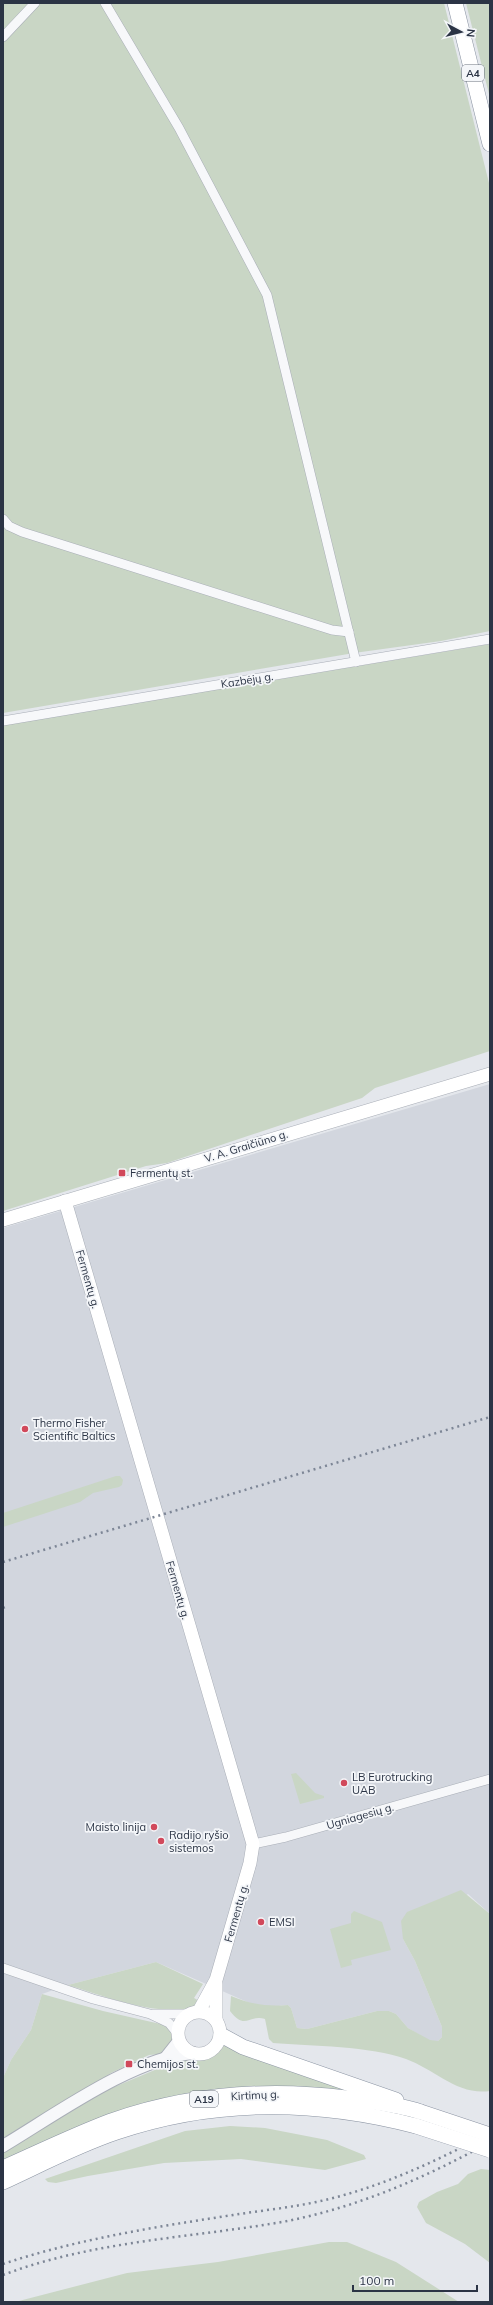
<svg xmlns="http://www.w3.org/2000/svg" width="493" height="2305" viewBox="0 0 493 2305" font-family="Mulish,sans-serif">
<rect width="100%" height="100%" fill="#e4e7ec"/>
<path fill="#d2d6de" d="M 490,1084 L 490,1914 L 468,1894 L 403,1939 L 415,1961 L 442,2027 L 442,2037 L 438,2041 L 430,2041 L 408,2028 L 396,2014 L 389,2011 L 377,2011 L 307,2029 L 297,2028 L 291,2008 L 288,2005 L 268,2007 L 254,2005 L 156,1962 L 68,1985 L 42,1994 L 31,2030 L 11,2060 L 3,2078 L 3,1228 Z"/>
<g fill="#c9d6c5">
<path d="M 3,3 L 444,3 L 490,187 L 490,631 L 441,641 L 354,653 L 3,713 Z"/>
<path d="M 466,3 L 490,3 L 490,98 Z"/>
<path d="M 490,644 L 490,1051 L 375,1088 L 362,1098 L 167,1163 L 146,1166 L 3,1211 L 3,725 Z"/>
<path d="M 116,1476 L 120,1476 L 123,1480 L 122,1485 L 119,1487 L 93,1493 L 80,1502 L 3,1527 L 3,1513 Z"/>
<path d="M 296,1773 L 315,1793 L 324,1796 L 324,1798 L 300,1804 L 291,1774 Z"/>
<path d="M 461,1890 L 490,1914 L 490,2091 C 458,2096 434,2069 406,2059 C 371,2046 311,2046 273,2043 L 269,2039 L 265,2019 C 247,2014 246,2031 230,2011 L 231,1996 C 251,2004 266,2007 288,2005 L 291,2008 L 297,2028 L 307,2029 L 377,2011 L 389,2011 L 396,2014 L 408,2028 L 430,2040 L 438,2041 L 442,2037 L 442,2027 L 415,1961 L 403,1939 L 401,1921 L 407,1912 Z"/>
<path d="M 354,1911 L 382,1922 L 391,1950 L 351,1960 L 352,1965 L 341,1968 L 330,1929 L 351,1923 L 351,1914 Z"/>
<path d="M 156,1962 L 203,1984 L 194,1998 L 201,2002 C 174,2024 98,1994 68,1985 Z"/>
<path d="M 42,1994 L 103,2011 L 165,2025 L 172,2032 L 174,2041 L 162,2054 L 149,2055 L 111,2073 L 95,2086 L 3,2139 L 3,2078 L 11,2060 L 31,2030 Z"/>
<path d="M 222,2045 L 375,2096 L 307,2089 L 3,2162 L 3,2152 L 107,2090 L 181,2059 L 212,2056 Z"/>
<path d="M 230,2126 L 265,2128 L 327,2140 L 364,2155 L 366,2159 L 325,2170 L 241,2159 L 164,2163 L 88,2176 L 56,2183 L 48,2182 L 45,2179 L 185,2131 Z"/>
<path d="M 481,2169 L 490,2170 L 490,2263 L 465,2244 L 426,2223 L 417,2207 L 419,2202 L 437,2192 L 458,2184 L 468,2174 Z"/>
<path d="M 329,2242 L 347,2242 L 396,2262 L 459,2302 L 15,2302 L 127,2273 L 218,2262 Z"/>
</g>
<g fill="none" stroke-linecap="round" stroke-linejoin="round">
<g stroke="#a9aeb7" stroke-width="10">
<g id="minor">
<path d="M 105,3 L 179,128 L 267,295 L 356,662"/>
<path d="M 3,37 L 35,3"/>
<path d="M 3,519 L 9,526 L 22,532 L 332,630 L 349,632"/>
<path d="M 3,721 L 490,639"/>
<path d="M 253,1844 L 286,1837 L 490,1779"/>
<path d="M 3,1968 L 93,1999 L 150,2014 L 169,2023 L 178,2034"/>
<path d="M 153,2014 L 190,2014"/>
</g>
</g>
<g stroke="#a9aeb7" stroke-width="14">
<g id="tertiary">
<path d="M 164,2060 L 179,2041"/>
<path d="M 3,2146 C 55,2115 133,2058 193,2053"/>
</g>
</g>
<g stroke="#a9aeb7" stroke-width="14">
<g id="secondary">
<path d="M 65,1201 L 253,1844 L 250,1863 L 216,1980 L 199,2011"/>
<path d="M 3,1220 L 490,1074"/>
<path d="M 216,1984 L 216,2019"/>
<circle cx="199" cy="2033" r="21"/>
</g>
</g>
<g stroke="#8b94a3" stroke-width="16">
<g id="trunk">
<path d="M 455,3 L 490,144"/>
<path d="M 221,2035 L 243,2047 L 396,2100"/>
<path d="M 3,2168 C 39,2152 74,2135 111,2121 C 186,2095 267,2088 346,2098 C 371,2102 397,2104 421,2112"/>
<path d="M 3,2182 C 40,2165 78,2145 117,2132 C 215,2099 316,2100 416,2126"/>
</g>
</g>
<use href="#minor" stroke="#f7f8fa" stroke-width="9"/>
<use href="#tertiary" stroke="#f7f8fa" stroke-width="12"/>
<use href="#secondary" stroke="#fff" stroke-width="13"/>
<use href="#trunk" stroke="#fff" stroke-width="15"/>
<g stroke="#7d8696" stroke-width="2.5" stroke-dasharray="2 4" stroke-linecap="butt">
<path d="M 3,1562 L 490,1417"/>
<path d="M 3,1608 L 5,1607"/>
<path d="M 3,2264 C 78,2239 155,2227 233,2215 C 264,2210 298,2207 329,2199 C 386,2185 438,2160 490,2133"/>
<path d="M 3,2275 C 92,2241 189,2238 282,2222 C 356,2208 425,2178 490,2142"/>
</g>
<g stroke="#8b94a3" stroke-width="16" stroke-linecap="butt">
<g id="trunk-bridge">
<path d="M 421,2112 L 490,2135"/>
<path d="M 416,2126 L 490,2150"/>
</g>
</g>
<use href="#trunk-bridge" stroke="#fff" stroke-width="15"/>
</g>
<g fill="#d1495b" stroke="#f4f6f9" stroke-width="1.5">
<rect x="118" y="1169" width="8" height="8" rx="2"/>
<circle cx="25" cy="1429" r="4"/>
<circle cx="344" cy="1783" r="4"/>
<circle cx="154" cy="1827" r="4"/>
<circle cx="161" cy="1841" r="4"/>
<circle cx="261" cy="1922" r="4"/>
<rect x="125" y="2060" width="8" height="8" rx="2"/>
</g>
<g text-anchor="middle" stroke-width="3.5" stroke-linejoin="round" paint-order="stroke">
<g fill="#f4f6f9" stroke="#676e7b" stroke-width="1">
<rect x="462" y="65" width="22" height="16" rx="3"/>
<rect x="190" y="2091" width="28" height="16" rx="3"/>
</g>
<g font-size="10" font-weight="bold" fill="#2b3445">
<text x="473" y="77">A4</text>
<text x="204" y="2103">A19</text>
</g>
<g font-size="11" fill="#2b3445" stroke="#f4f6f9">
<text transform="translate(247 680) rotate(-9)" y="4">Kazbėjų g.</text>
<text transform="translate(246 1146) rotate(-17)" y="4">V. A. Graičiūno g.</text>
<text transform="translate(88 1279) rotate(74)" y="4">Fermentų g.</text>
<text transform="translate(178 1590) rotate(74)" y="4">Fermentų g.</text>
<text transform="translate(360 1816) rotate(-16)" y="4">Ugniagesių g.</text>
<text transform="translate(236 1913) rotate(-74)" y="4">Fermentų g.</text>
<text transform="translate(255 2095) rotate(-3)" y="4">Kirtimų g.</text>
</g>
<g font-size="11" fill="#2b3445" stroke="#f4f6f9" text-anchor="start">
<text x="130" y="1177">Fermentų st.</text>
<text x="33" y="1427">Thermo Fisher<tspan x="33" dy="13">Scientific Baltics</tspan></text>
<text x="352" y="1781">LB Eurotrucking<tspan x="352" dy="13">UAB</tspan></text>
<text x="146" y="1831" text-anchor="end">Maisto linija</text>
<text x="169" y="1839">Radijo ryšio<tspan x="169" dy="13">sistemos</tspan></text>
<text x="269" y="1926">EMSI</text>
<text x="137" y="2068">Chemijos st.</text>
</g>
</g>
<rect width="493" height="2305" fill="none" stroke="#2b3445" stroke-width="8"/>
<g transform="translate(461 32) rotate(97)" stroke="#f4f6f9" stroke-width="3" paint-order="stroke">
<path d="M0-3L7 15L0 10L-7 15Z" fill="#2b3445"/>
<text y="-6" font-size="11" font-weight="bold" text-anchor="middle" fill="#2b3445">N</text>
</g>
<path d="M353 2285v6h124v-6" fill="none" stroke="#2b3445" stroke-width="2"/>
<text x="359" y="2285" font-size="12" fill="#2b3445" stroke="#f4f6f9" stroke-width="3" paint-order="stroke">100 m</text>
</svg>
